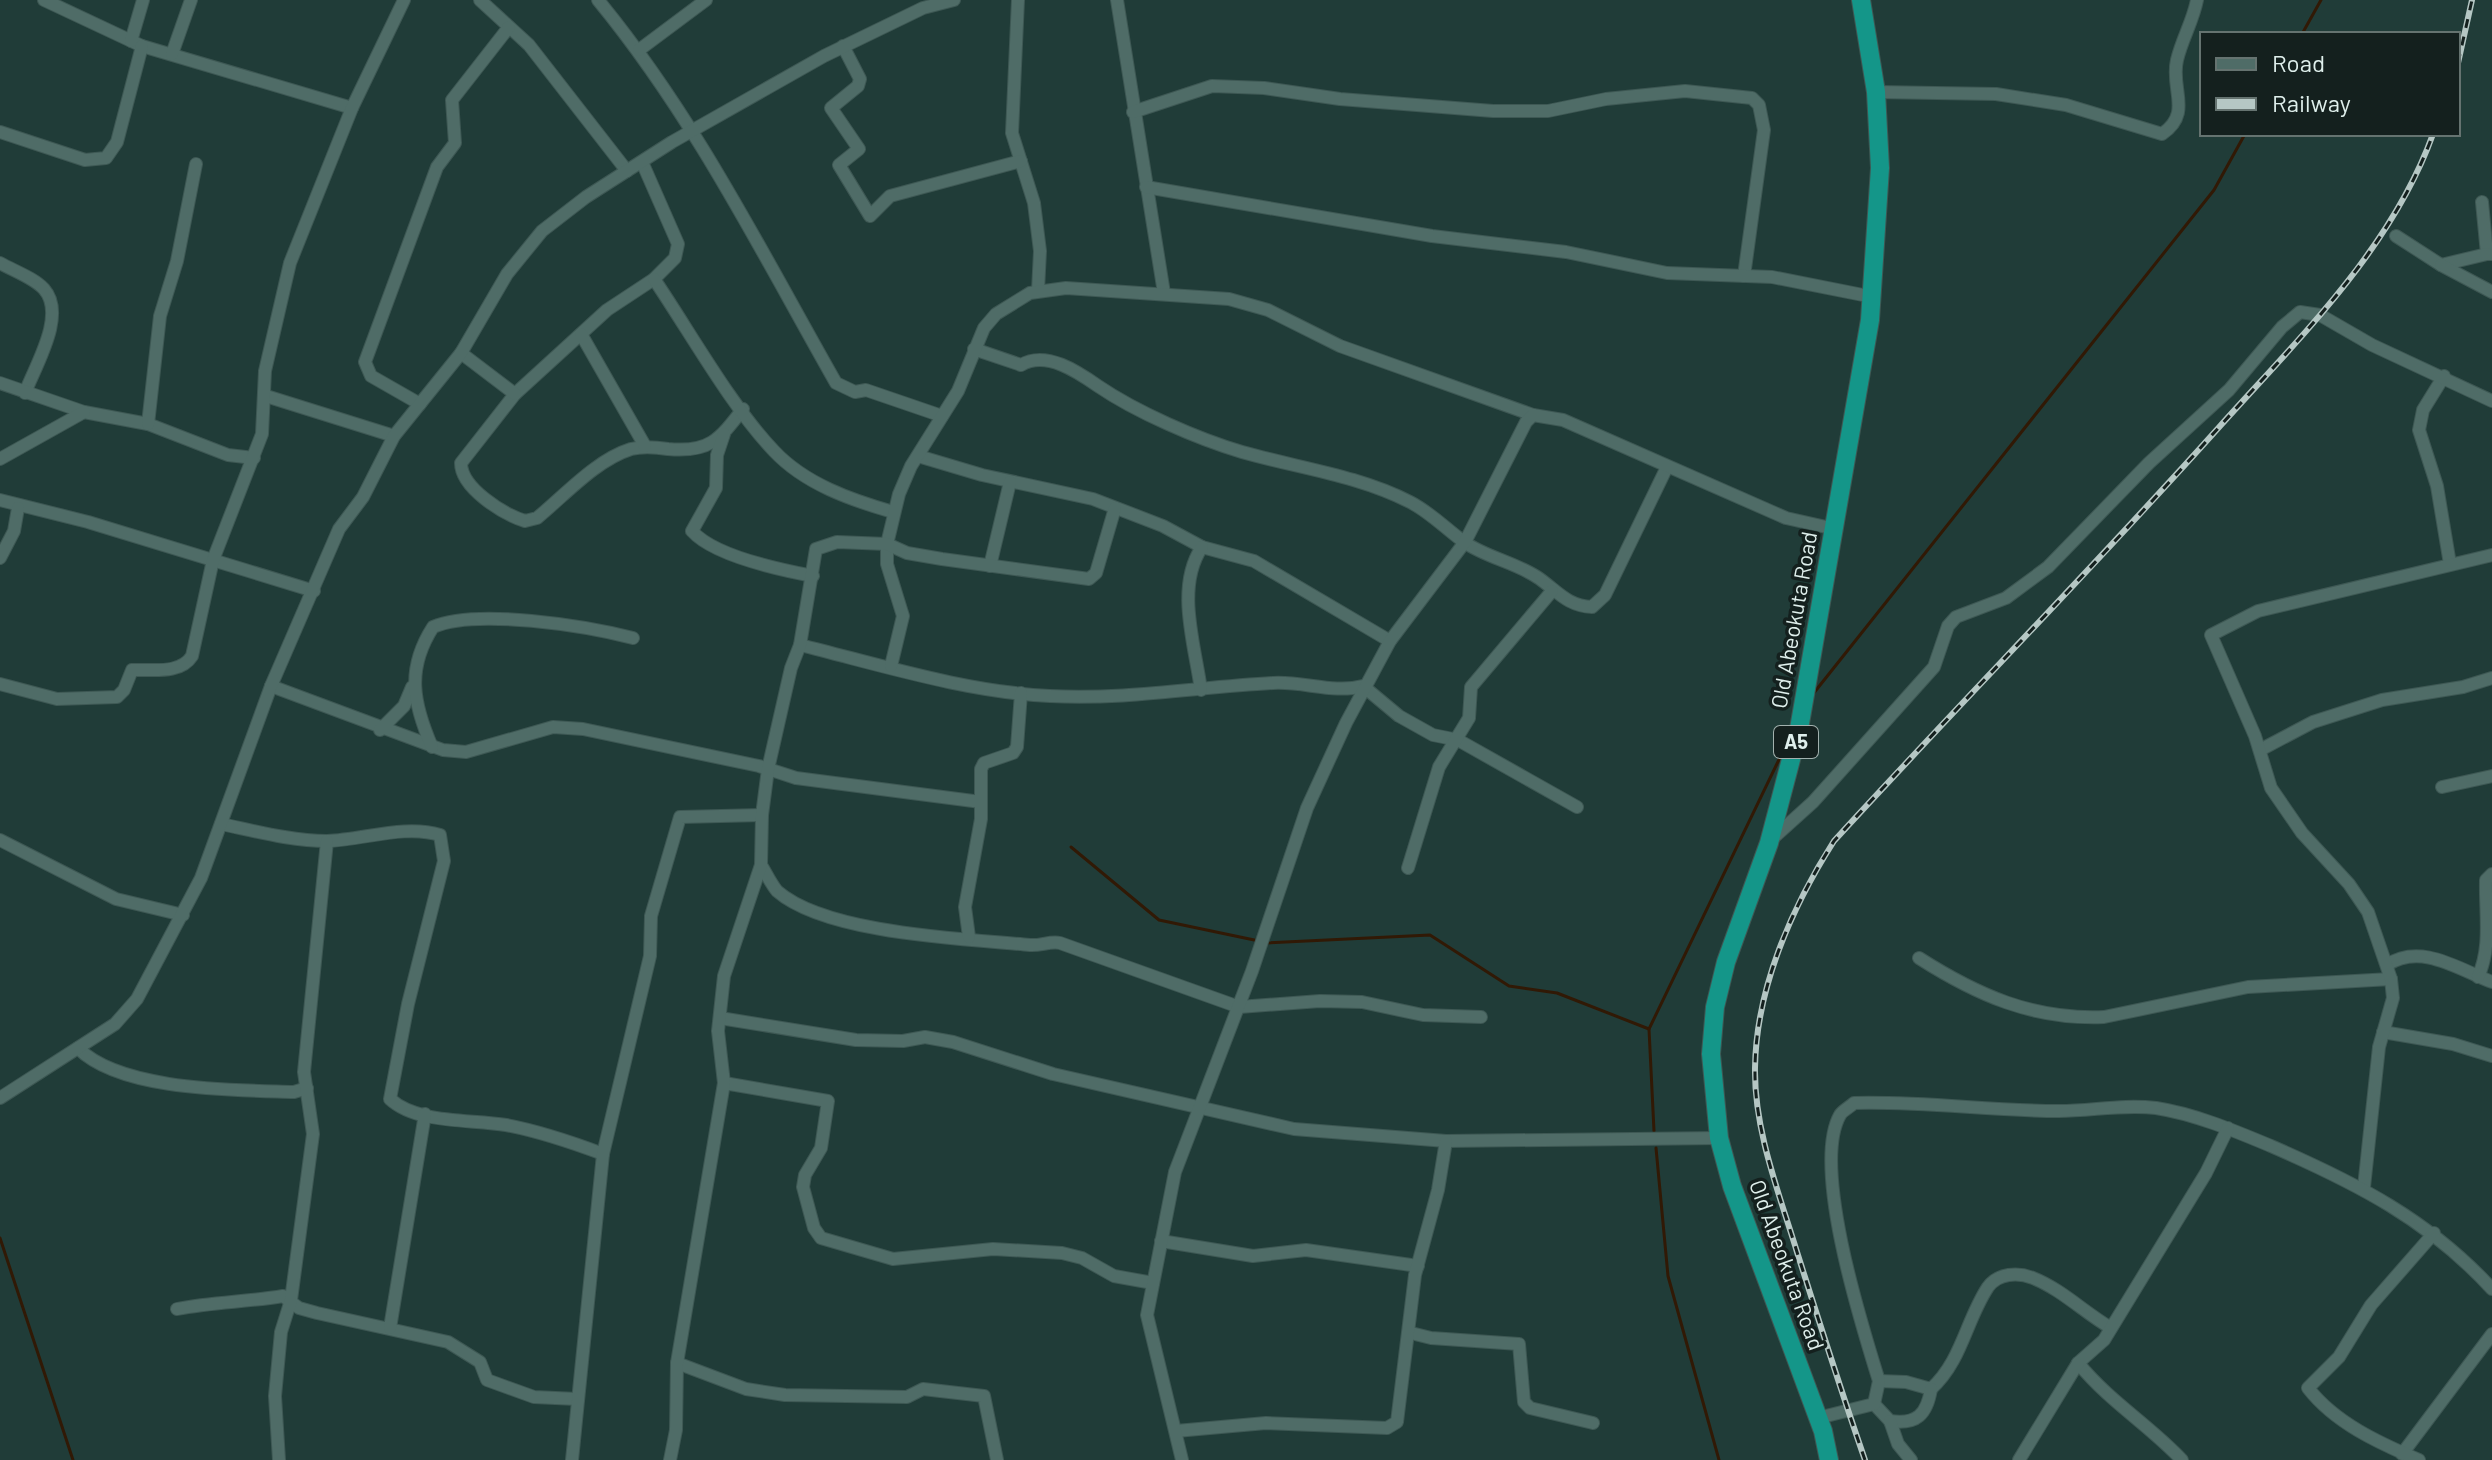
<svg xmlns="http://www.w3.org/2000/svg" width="2492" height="1460" viewBox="0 0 2492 1460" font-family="Barlow,sans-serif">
<rect width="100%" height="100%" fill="#203c38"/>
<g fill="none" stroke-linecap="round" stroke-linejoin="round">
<g stroke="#311905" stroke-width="3">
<path d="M 2302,34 L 2321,0"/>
<path d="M 1813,694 L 2214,190 L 2245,134"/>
<path d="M 1071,847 L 1159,920 L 1259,941"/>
<path d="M 1266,943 L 1430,935 L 1509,986 L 1557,993 L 1649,1029"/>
<path d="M 1654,1131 L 1649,1029 L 1786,745"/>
<path d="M 1656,1148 L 1668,1276 L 1719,1460"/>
<path d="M 0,1238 L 73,1460"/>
</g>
<g stroke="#3e5854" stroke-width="14">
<g id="minor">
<path d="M 44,0 L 142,46 L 352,108"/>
<path d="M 480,0 L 529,45 L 627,171"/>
<path d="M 598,0 C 695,118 761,251 836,383 L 855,392 L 866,390 L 942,416"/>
<path d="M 1018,0 L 1012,133 L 1034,203 L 1040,251 L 1038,291"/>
<path d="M 1117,0 L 1164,293"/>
<path d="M 131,41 L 143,0"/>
<path d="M 843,46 L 860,79 L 858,86 L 831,108 L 859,149 L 839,165 L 870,216 L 890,196 L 1021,161"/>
<path d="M 639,50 L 706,0"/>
<path d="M 172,54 L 191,0"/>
<path d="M 1876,92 L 1996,94 L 2066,105 L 2162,134 C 2193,113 2170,89 2177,60 C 2182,39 2193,21 2197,0"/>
<path d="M 1133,112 L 1212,86 L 1264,88 L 1340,99 L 1493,111 L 1548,111 L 1606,99 L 1685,91 L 1752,98 L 1759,105 L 1764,130 L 1744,276"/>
<path d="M 0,132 L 85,160 L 106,158 L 117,142 L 142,46"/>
<path d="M 642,162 L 678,244 L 675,258 L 654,279 L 607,310 L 515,394 L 461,463 C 461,488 503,514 525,521 L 537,518 C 565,495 596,460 631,449 C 643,446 655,447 668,449 C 709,453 719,440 743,409"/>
<path d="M 1146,187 L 1432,236 L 1566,252 L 1667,273 L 1772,277 L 1873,297"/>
<path d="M 2482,202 L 2487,254 L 2492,254"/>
<path d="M 2396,236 L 2441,265 L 2487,254"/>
<path d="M 0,263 C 14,271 34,278 44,289 C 67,315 35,366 25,393"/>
<path d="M 2441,265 L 2492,292"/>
<path d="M 654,279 C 690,332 731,406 774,451 C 805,484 851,500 893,512"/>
<path d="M 581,334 L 645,446"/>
<path d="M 974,349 L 1021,365 C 1046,350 1078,372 1098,386 C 1136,412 1198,439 1242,452 C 1298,468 1357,475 1410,502 C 1430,512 1446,529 1464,542 C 1487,558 1518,563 1540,579 C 1558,592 1568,606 1592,607 L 1605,595 L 1667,467"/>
<path d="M 461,353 L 515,394"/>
<path d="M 2444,376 L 2423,410 L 2419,430 L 2437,486 L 2450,564"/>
<path d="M 0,383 L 84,412 L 148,424 L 228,455 L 254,458"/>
<path d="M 266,396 L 394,436"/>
<path d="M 420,404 L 371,376 L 365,362 L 437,167 L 455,143 L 452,100 L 509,27"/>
<path d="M 148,424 L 160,316 L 177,261 L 196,164"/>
<path d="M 724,434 L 717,455 L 716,488 L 692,531 C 714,556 781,570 813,576"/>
<path d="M 918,456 L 982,475 L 1093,499 L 1163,526 L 1202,547 L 1254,561 L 1390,641"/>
<path d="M 0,459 L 84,412"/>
<path d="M 0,500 L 88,522 L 314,591"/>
<path d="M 0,558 L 14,531 L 18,508"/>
<path d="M 990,566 L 1010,482"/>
<path d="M 800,645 C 881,665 966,692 1050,696 C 1125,700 1198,687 1273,683 C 1303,681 1334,694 1363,686 L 1399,716 L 1433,735 L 1458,740 L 1577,807"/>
<path d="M 891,666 L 903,616 L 887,564 L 887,544 L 899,494 L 911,466 L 958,391 L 984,328 L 996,314 L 1030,293 L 1066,288 L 1229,299 L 1268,310 L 1340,346 L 1533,415"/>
<path d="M 0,684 L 57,699 L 117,697 L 124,690 L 132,670 C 152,669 180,675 192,656 L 213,560 L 262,434 L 265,371 L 290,263 L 352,108 L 404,0"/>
<path d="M 271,686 L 443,750 L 466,752 L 553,727 L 583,729 L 759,766 L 796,778 L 981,802"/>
<path d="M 1201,690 C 1195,645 1175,587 1202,547"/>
<path d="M 380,730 L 404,706 L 412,687"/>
<path d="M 432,747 C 413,703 406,669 433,627 C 476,608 586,626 633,638"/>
<path d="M 2260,750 L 2313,722 L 2382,700 L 2463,687 L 2492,678"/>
<path d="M 2442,787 L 2492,776"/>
<path d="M 221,824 C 255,831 292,841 327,841 C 363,840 405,824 440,835 L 444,861 L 408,1004 L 390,1099 C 417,1124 471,1119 506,1125 C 538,1131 571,1142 603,1154"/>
<path d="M 0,840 L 116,899 L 183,915"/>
<path d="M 1771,840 L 1813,802 L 1934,667 L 1948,626 L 1956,617 L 2006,598 L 2048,567 L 2149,463 L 2229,390 L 2282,327 L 2300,312 L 2320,315 L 2372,345 L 2492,401"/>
<path d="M 761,865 C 766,873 771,884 777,891 C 826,934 965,939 1030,945 C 1040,946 1050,941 1060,943 L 1239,1007 L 1320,1001 L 1362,1002 L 1423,1015 L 1481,1017"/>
<path d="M 1408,868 L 1439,767 L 1469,718 L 1471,687 L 1552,591"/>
<path d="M 969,937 L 965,907 L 981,819 L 981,769 L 984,763 L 1013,753 L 1017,747 L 1021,693"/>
<path d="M 1919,958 C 1977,995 2033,1020 2104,1017 L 2248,987 L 2391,979"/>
<path d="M 2387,965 C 2421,942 2460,970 2492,982"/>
<path d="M 2478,977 C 2492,946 2485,913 2486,880 L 2492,874"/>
<path d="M 720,1018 L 856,1040 L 903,1041 L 925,1037 L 953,1042 L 1053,1074 L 1294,1129 L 1446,1141 L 1719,1138"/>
<path d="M 2383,1032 L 2453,1044 L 2492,1056"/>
<path d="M 78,1048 C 120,1091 235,1090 294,1092 L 307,1088"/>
<path d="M 724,1083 L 828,1101 L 821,1148 L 805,1175 L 803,1187 L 814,1228 L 821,1238 L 893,1259 L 993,1249 L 1062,1253 L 1082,1258 L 1114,1276 L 1153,1283"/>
<path d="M 0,1098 L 115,1024 L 137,999 L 201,878 L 271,686 L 339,529 L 363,497 L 394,436 L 461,353 L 507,274 L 542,231 L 586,197 L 672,142 L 824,56 L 923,8 L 954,0"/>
<path d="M 2364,1187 L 2379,1047 L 2393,998 L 2391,979 L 2368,912 L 2349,884 L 2302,833 L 2271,788 L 2255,736 L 2211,635 L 2258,611 L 2492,555"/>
<path d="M 1161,1241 L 1253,1256 L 1306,1250 L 1418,1266"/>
<path d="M 177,1309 C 213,1302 247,1302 283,1296 L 299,1308 L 317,1313 L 448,1342 L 480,1362 L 487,1380 L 534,1397 L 577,1399"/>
<path d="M 390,1328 L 425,1114"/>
<path d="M 1411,1333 L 1431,1338 L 1519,1344 L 1524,1402 L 1530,1408 L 1593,1423"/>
<path d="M 677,1363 L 746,1389 L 785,1395 L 907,1397 L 923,1389 L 984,1396 L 997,1460"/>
<path d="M 2078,1363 C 2111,1403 2148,1424 2182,1460"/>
<path d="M 1879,1381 L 1906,1382 L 1931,1389 C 1962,1361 1966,1320 1988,1287 C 1998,1273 2018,1272 2033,1278 C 2061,1289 2085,1313 2111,1328"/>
<path d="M 1874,1404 L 1890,1421 C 1917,1425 1927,1414 1931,1389"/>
<path d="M 1818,1418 L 1874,1404 L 1879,1381 C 1862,1326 1811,1166 1840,1115 C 1842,1111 1850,1107 1854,1103 C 1923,1101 1991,1111 2059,1111 C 2092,1111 2122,1104 2156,1108 C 2195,1114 2235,1131 2271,1146 C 2356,1183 2429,1220 2492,1289"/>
<path d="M 1890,1421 L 1898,1444 L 1911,1460"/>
<path d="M 1176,1431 L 1266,1423 L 1387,1428 L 1397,1422 L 1415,1275 L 1438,1190 L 1446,1141"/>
<path d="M 2402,1454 L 2492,1334"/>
<path d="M 279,1460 L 275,1396 L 281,1332 L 291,1300 L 313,1134 L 304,1072 L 327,841"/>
<path d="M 572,1460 L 603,1154 L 650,956 L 651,916 L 680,817 L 762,815"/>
<path d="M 670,1460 L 676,1430 L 677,1363 L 724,1083 L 718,1031 L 724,976 L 761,865 L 762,815 L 768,769 L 791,668 L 800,645 L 816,549 L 837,542 L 887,544 L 907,553 L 942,559 L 1089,579 L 1096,573 L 1115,508"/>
<path d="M 1182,1460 L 1147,1315 L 1175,1172 L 1252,971 L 1307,808 L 1346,723 L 1390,641 L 1465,542 L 1526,422 L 1533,415 L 1563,420 L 1786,518 L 1835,529"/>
<path d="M 2019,1460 L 2078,1363 L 2104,1340 L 2206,1173 L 2228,1128"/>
<path d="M 2419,1460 C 2379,1443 2335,1423 2308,1388 L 2339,1357 L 2371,1305 L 2434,1233"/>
</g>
</g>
<g stroke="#3e5854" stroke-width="20">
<path id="highway" d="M 1829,1460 L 1823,1431 L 1732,1186 L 1719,1138 L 1711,1054 L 1715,1007 L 1726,962 L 1769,843 L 1799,729 L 1870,320 L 1880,168 L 1876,92 L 1861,0"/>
</g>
<use href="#minor" stroke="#4f6c67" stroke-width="12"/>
<use href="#highway" stroke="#149689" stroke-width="18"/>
<g stroke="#b5c7c4" stroke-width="6">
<g id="rail">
<path d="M 2458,63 L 2472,0"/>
<path d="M 1865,1460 C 1841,1391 1819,1321 1797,1252 C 1779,1193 1754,1130 1755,1068 C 1756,988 1792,907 1834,841 C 1962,701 2095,566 2221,425 C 2301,336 2392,248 2433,134"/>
</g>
</g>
<use href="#rail" stroke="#14201e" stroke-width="3" stroke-dasharray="9" stroke-linecap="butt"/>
</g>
<g text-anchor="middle" stroke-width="7" stroke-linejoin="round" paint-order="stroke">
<rect fill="#14201e" stroke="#a2b1ae" stroke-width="2" x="1774" y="726" width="44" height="32" rx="6"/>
<g font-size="20" font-weight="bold" fill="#dfefec">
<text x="1796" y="749">A5</text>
</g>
<g font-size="22" fill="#dfefec" stroke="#14201e">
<text transform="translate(1794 620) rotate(-80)" y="8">Old Abeokuta Road</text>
<text transform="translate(1787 1265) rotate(70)" y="8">Old Abeokuta Road</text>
</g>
</g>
<rect x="2200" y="32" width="260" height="104" fill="#14201e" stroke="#657370" stroke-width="2"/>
<rect x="2216" y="58" width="40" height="12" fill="#4f6c67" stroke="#657370" stroke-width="2"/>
<text x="2272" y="72" font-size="24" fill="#dfefec">Road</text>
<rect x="2216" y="98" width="40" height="12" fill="#b5c7c4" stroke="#657370" stroke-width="2"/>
<text x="2272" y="112" font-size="24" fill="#dfefec">Railway</text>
</svg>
